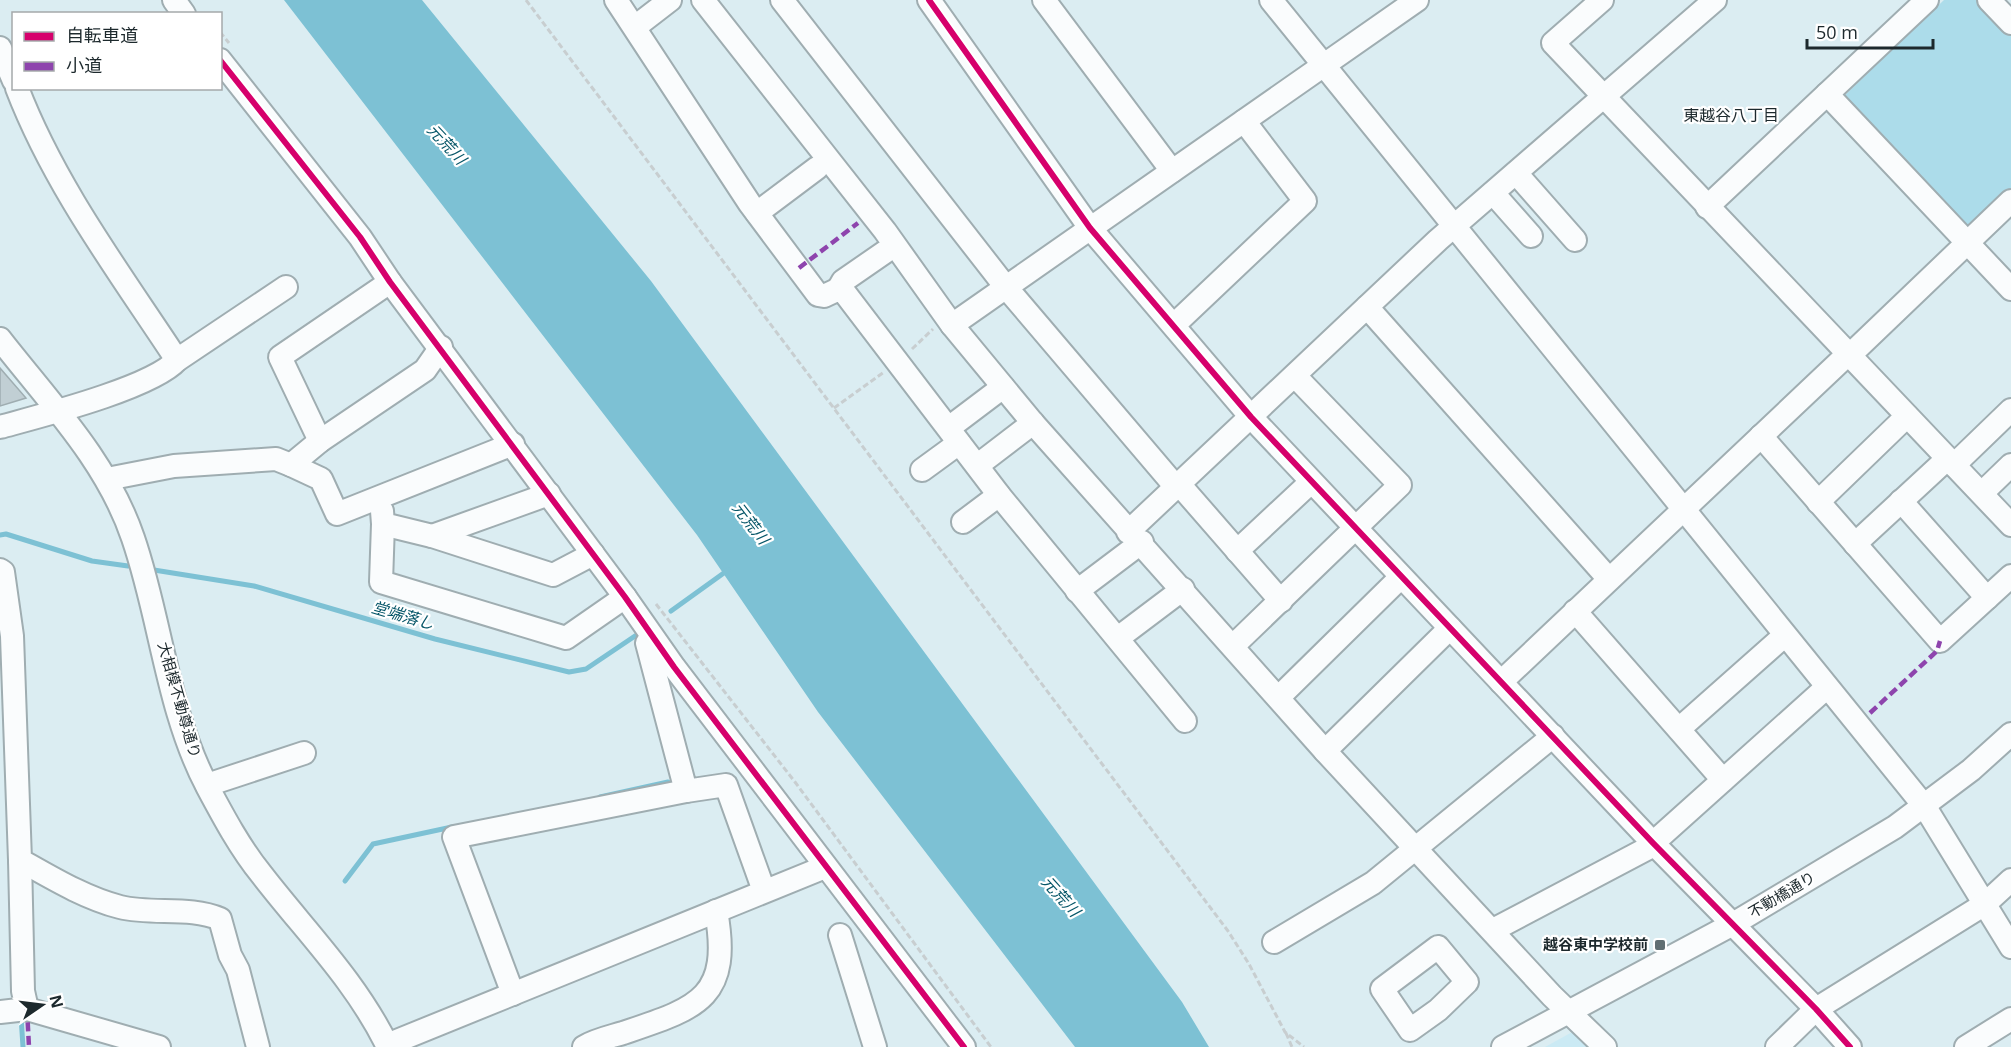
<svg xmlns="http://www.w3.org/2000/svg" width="2011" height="1047" viewBox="0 0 2011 1047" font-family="'Open Sans','Noto Sans JP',sans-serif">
<rect width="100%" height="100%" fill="#dbedf2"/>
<path fill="#cbeaf4" d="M 1576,1030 L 1591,1047 L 1545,1047 Z"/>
<path fill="#acdcea" d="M 1944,0 L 1979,0 L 2011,34 L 2011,188 L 1969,229 L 1843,97 Z"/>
<path fill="#7dc1d4" d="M 284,0 L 422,0 L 651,281 L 1182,1002 L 1209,1047 L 1075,1047 L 818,712 L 697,535 Z"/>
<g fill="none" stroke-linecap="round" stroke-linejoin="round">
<g stroke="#7dc1d4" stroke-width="5">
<path d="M 0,535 L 6,534 L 92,561 L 128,566"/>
<path d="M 154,570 L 254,586 L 435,639 L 569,672 L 586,669 L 635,636"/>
<path d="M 671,611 L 728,570"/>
<path d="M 600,797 L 668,782"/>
<path d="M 345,881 L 373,844 L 452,827"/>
<path d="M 21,1016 L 23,1047"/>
</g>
</g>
<path fill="#c1cfd4" stroke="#9fadb1" stroke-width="1.5" d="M 0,368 L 26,398 L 0,406 Z"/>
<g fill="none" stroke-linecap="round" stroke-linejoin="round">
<g stroke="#9fadb1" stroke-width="26">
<g id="minor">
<path d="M 174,0 L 184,14"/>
<path d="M 616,0 L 750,204 L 818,295 L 824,296 L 841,288 L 999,495 L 1185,721"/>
<path d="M 703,0 L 885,231 L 952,325 L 1033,423 L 1325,751 L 1552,996 L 1605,1047"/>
<path d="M 782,0 L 1005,286 L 1176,487"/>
<path d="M 929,0 L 1090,228 L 1251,417 L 1653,843 L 1816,1009 L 1850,1047"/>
<path d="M 1044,0 L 1172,171"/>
<path d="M 1271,0 L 1925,807 L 2011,947"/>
<path d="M 1602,0 L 1553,43 L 2011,525"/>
<path d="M 1989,0 L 2011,23"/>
<path d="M 635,27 L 670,0"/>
<path d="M 0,48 L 14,81"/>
<path d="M 220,60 L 360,237 L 390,282 L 625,597 L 674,667 L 964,1047"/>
<path d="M 17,88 C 55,187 120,273 177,360"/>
<path d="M 1827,94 L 2011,289"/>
<path d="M 1516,173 L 1575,240"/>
<path d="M 1493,193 L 1531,236"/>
<path d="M 1707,207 L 1927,0"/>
<path d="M 757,213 L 817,168"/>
<path d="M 839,288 L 843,281 L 885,252"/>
<path d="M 1367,307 L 1608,578"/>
<path d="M 952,325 L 1417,0"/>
<path d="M 1174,325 L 1305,201 L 1244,121"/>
<path d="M 0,339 C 49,402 107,461 133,538 C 161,619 167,710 207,786 C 223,816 240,848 262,875 C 306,932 356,981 388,1047"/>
<path d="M 1850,355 L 2011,201"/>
<path d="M 0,427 C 40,416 152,388 177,360 L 286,287"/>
<path d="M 950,427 L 1003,387"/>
<path d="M 1761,436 L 1940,641 L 2011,576"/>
<path d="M 320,441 L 280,357 L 390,282"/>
<path d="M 291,465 L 321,479 L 337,514 L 513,444"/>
<path d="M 978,465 L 1033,423"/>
<path d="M 1954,465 L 2011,410"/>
<path d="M 922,470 L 959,443"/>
<path d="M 107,479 L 174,466 L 276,459 L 291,465 L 320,441 L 425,370 L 441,347"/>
<path d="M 1179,484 L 1281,601"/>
<path d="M 1982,493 L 2011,465"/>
<path d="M 1901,501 L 1987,598"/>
<path d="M 1818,502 L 1907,416"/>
<path d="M 382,511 L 383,524 L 432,536 L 553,575 L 593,554"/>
<path d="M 963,522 L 999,495"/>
<path d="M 383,524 L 381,582 L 566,638 L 625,597"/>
<path d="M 1128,532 L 1438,240 L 1715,0"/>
<path d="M 432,536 L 549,494"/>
<path d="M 1855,544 L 1947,459"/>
<path d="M 1237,551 L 1311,482"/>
<path d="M 0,570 L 3,572 L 12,636 L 20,860 C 52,878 85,898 120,907 C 153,915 190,906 220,919 L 230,955 L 238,970 L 258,1047"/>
<path d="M 1077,591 L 1142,542"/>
<path d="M 1575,611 L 1723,780"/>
<path d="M 651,638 L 647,643 L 686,791 L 726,785 L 764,891"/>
<path d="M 1118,638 L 1183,589"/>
<path d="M 1233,646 L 1400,485 L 1295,376"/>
<path d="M 1501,682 L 1848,354"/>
<path d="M 1279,697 L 1401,577"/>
<path d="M 1679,729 L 1784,636"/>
<path d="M 1325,751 L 1450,628"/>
<path d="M 207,785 L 304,753"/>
<path d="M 1653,843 L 1827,687"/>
<path d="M 20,860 L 23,991 L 27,1009"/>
<path d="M 1493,930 L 1654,845"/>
<path d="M 840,935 L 875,1047"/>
<path d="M 1274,942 L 1373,883 L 1553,736"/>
<path d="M 1438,947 L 1467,982 L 1438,1010 L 1410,1030 L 1382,989 Z"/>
<path d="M 513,994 L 454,837 L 686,791"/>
<path d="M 0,1012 L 27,1009 L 159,1047"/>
<path d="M 387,1045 L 825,867"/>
<path d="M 584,1047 C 595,1040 610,1037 623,1033 C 697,1008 732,999 716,911"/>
<path d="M 1503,1047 L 1733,924 L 1895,827 L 1971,770 L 2011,734"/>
<path d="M 1777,1047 L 1816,1009 L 1985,904 L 2011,880"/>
<path d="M 1966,1047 L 2011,1019"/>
</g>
</g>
<g stroke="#c8ced0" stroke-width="3" stroke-dasharray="6 3" stroke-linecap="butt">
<path d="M 526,0 L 1228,931 L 1249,964 L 1285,1032 L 1304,1047"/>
<path d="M 220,32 L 229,43"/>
<path d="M 912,349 L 933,329"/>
<path d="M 834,408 L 884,372"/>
<path d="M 656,604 L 795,782 L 991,1047"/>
<path d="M 1286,1033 L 1292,1047"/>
</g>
<use href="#minor" stroke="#fafcfd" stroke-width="22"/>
<g stroke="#8e44ad" stroke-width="4.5" stroke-dasharray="9 4.5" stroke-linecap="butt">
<path d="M 799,268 L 858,223"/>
<path d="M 1870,713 L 1937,651 L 1940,641"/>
<path d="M 27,1009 L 29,1047"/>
</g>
<g stroke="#fff" stroke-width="10">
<g id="cycleway">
<path d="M 929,0 L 1090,228 L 1251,417 L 1653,843 L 1816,1009 L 1850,1047"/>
<path d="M 220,60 L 360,237 L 390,282 L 625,597 L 674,667 L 964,1047"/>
</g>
</g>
<use href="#cycleway" stroke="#d6006c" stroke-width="6"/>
</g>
<rect fill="#606e72" stroke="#fff" stroke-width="2" x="1654" y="939" width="12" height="12" rx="3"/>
<g text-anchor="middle" stroke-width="4.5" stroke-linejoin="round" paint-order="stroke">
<g font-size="15" fill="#1d292d" stroke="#fff">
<text transform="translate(179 700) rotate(74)" y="5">大相模不動尊通り</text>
<text transform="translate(1782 895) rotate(-31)" y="5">不動橋通り</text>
</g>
<g font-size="15" font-weight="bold" fill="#1d292d" stroke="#fff" text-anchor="end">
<text x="1648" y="950">越谷東中学校前</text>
</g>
<g font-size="16" fill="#1d292d" stroke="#fff">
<text x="1731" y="121">東越谷八丁目</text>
</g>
<g font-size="16" font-style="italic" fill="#065668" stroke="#fff">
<text transform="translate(447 144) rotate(47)" y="6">元荒川</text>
<text transform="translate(751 523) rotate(52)" y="6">元荒川</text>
<text transform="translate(403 615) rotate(16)" y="6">堂端落し</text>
<text transform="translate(1061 896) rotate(48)" y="6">元荒川</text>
</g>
</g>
<rect x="12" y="12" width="210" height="78" fill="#ffffff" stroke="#a5a9ab" stroke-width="1.5"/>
<rect x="24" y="32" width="30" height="9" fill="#d6006c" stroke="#a5a9ab" stroke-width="1.5"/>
<text x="66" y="42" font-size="18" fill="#1d292d">自転車道</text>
<rect x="24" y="62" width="30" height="9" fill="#8e44ad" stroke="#a5a9ab" stroke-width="1.5"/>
<text x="66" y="72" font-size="18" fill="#1d292d">小道</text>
<g transform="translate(42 1005) rotate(76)" stroke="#ffffff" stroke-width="4.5" paint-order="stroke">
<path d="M0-4.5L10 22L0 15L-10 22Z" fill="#1d292d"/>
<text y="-9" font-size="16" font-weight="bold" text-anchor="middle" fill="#1d292d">N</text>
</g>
<path d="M1807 39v9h126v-9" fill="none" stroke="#1d292d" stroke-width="3"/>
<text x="1816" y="39" font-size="18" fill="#1d292d" stroke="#ffffff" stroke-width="4.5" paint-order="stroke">50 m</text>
</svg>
